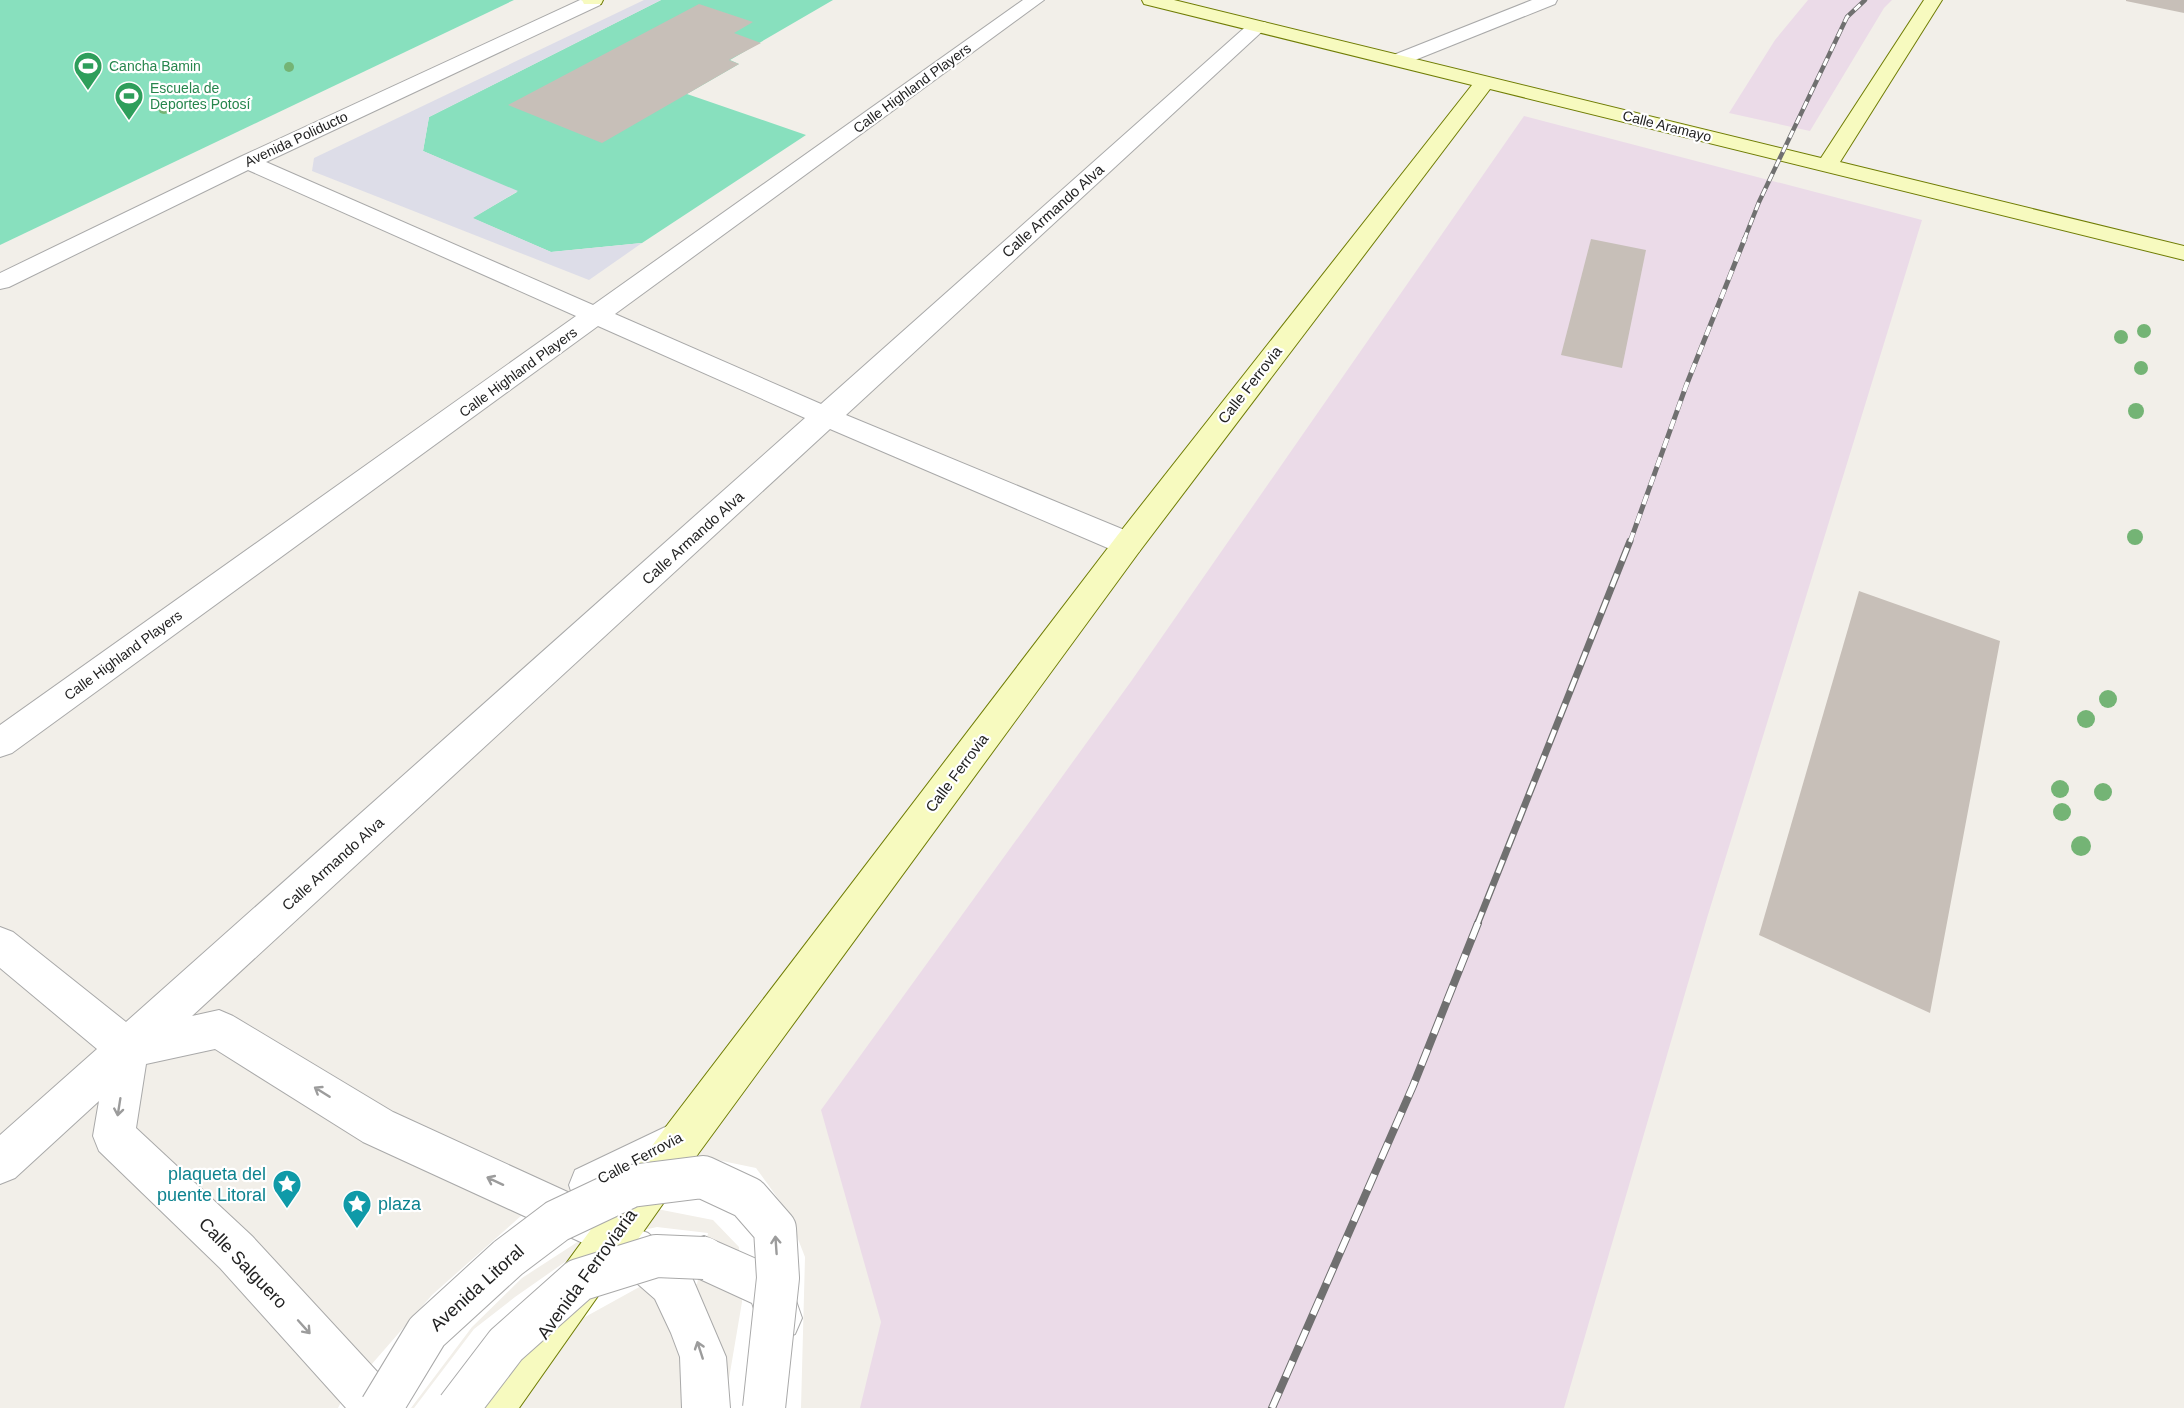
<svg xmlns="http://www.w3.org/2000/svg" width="2184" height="1408" viewBox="0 0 2184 1408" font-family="Arial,sans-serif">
<rect width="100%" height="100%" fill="#f2efe9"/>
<g fill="#ebdbe8">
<path d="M 1808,0 L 1892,0 L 1884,8 L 1810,131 L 1729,113 L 1775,40 Z"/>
<path d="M 1524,116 L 1922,220 L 1707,918 L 1564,1408 L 860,1408 L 881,1322 L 821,1110 L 1132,680 Z"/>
</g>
<g fill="#88e0be">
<path d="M 0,0 L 514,0 L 0,245 Z"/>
<path d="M 661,0 L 833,0 L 730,60 L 739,64 L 687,94 L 806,135 L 642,243 L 551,252 L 472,218 L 517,192 L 423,151 L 429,117 Z"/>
</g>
<path fill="#dddde8" d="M 644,0 L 661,0 L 429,117 L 423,151 L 518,191 L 473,218 L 551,252 L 642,243 L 589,280 L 312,171 L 314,158 Z"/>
<g fill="#fff">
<path d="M 703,1157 L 756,1168 L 787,1211 L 805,1257 L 801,1408 L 724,1408 L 742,1302 L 739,1247 L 713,1220 L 657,1209 L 616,1217 L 522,1278 L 472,1327 L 411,1408 L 338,1408 L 344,1396 L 432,1295 L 522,1215 L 621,1165 Z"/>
<path d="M 657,1227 L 708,1233 L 697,1284 L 643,1285 L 576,1322 L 479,1408 L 414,1408 L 474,1329 L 515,1297 L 595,1241 Z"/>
</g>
<g fill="#c7bfb8">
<path d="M 2126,0 L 2184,0 L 2184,13 L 2126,1 Z"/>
<path d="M 699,4 L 753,22 L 734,33 L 761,43 L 729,60 L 739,64 L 602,143 L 508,105 Z"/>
<path d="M 1591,239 L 1646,250 L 1622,368 L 1561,355 Z"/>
<path d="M 1859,591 L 2000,641 L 1930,1013 L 1759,935 Z"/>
</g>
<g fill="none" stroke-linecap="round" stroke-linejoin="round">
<g stroke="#a9a9a9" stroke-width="2">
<g id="street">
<path d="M 580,0 L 602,1 L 600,5 L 266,162 L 593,305 L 1023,0 L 1044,0 L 615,314 L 821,404 L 1251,22 L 1265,22 L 1268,26 L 846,415 L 1139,536 L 1143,544 L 1139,552 L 1128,555 L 1117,552 L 830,429 L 192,1016 L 219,1010 L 233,1016 L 393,1112 L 572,1194 L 569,1185 L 575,1170 L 682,1119 L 697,1125 L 703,1140 L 697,1155 L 595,1204 L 600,1207 L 607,1222 L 600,1237 L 585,1244 L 363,1142 L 215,1049 L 146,1064 L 136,1128 L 252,1236 L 395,1391 L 402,1408 L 346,1408 L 220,1268 L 99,1151 L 93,1136 L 99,1101 L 15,1178 L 0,1184 L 0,1135 L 97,1049 L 0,968 L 0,927 L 13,932 L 126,1022 L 805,418 L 598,326 L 12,753 L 0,757 L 0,725 L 576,316 L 248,170 L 9,287 L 0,289 L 0,273 L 240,157 Z"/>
<path d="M 1532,0 L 1557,0 L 1555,4 L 1405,64 L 1391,64 L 1388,60 L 1391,56 Z"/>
<path d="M 632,1227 L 648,1233 L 685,1265 L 682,1258 L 688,1242 L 704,1236 L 786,1272 L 802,1318 L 795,1334 L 779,1341 L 763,1334 L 752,1303 L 691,1275 L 726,1357 L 730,1408 L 682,1408 L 680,1357 L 671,1333 L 655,1299 L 616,1265 L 610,1249 L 616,1233 Z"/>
</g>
</g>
<g stroke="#707d05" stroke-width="2">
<g id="secondary">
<path d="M 582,0 L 603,0 L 601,4 L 584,4 Z"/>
<path d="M 1142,0 L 1174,0 L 1821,158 L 1924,0 L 1942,0 L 1840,162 L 2184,246 L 2184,260 L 1490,89 L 1139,552 L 698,1154 L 519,1408 L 466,1408 L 473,1391 L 668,1124 L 1117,536 L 1472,85 L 1144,4 Z"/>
</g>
</g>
<use href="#street" fill="#fff" fill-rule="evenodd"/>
<use href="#secondary" fill="#f7fabf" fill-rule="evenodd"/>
<g stroke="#707070" stroke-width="4.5">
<path id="rail-far3" d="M 1744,240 L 1759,202 L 1847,17 L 1865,0"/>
</g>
<g stroke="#707070" stroke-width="5">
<path id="rail-far2" d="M 1630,542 L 1686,386 L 1745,238"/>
</g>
<g stroke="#707070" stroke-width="7">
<path id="rail-far1" d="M 1477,925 L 1630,541"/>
</g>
<g stroke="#707070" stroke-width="8">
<path id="rail" d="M 1272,1408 L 1413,1086 L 1478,923"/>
</g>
<use href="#rail-far3" stroke="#fff" stroke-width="3" stroke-dasharray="8" stroke-linecap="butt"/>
<use href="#rail-far2" stroke="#fff" stroke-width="4" stroke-dasharray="10" stroke-linecap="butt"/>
<use href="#rail-far1" stroke="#fff" stroke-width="4.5" stroke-dasharray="14" stroke-linecap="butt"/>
<use href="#rail" stroke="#fff" stroke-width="6" stroke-dasharray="17" stroke-linecap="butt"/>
<g stroke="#a9a9a9" stroke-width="44" stroke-linecap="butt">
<g id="street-bridge">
<path d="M 381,1408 L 427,1332 L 508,1258 L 557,1221 L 631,1186 L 703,1177 L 748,1198 L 775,1229 L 778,1278 L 764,1408"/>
<path d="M 458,1408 L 506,1345 L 579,1280 L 656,1256 L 704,1258"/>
</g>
</g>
<use href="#street-bridge" stroke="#fff" stroke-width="42"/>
</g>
<g fill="#74b475">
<circle cx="289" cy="67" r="5"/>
<circle cx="164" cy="108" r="6"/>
<circle cx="2144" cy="331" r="7"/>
<circle cx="2121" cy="337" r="7"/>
<circle cx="2141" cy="368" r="7"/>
<circle cx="2136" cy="411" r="8"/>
<circle cx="2135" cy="537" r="8"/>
<circle cx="2108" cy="699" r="9"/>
<circle cx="2086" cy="719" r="9"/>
<circle cx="2060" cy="789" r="9"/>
<circle cx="2103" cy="792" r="9"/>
<circle cx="2062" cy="812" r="9"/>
<circle cx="2081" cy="846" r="10"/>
</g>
<defs><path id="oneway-shaft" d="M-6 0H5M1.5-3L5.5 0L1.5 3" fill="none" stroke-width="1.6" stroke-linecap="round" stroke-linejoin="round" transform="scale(1.5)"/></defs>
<g stroke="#9c9c9c">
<use href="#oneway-shaft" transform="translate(322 1092) rotate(-148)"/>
<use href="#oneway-shaft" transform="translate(119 1107) rotate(99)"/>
<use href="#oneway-shaft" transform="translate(495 1181) rotate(-155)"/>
<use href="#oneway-shaft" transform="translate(776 1245) rotate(-94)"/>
<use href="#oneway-shaft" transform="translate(304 1327) rotate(48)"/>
<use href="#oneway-shaft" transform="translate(700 1350) rotate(-108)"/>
</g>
<defs>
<g id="stadium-pin" transform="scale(1.5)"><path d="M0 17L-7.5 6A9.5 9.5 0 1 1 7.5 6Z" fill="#2e9e5b" stroke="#fff"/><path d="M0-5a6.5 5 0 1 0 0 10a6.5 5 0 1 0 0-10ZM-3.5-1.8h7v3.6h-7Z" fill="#fff"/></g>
<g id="sight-pin" transform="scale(1.5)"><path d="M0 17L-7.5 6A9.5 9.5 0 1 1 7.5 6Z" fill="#0f9aa8" stroke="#fff"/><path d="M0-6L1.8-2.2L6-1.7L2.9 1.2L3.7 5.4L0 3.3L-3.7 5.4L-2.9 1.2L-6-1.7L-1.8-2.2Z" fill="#fff"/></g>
</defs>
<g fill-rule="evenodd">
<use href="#stadium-pin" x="88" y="66"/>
<use href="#stadium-pin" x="129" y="96"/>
<use href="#sight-pin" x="287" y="1184"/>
<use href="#sight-pin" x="357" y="1204"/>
</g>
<g text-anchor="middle" stroke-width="4.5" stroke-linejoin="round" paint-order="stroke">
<g font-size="14" fill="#27864d" stroke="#fff" text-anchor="start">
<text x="109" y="71">Cancha Bamin</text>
<text x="150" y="93">Escuela de<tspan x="150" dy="16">Deportes Potosí</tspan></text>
</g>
<g font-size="14" fill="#222" stroke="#fff">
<text transform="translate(912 88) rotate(-36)" y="5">Calle Highland Players</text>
<text transform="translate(1667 126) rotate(14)" y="5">Calle Aramayo</text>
<text transform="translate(296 139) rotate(-25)" y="5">Avenida Poliducto</text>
<text transform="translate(518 372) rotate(-36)" y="5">Calle Highland Players</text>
<text transform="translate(123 655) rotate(-36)" y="5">Calle Highland Players</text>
</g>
<g font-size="15" fill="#222" stroke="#fff">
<text transform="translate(1053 211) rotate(-42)" y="5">Calle Armando Alva</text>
<text transform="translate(1250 385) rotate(-52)" y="5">Calle Ferrovia</text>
<text transform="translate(693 538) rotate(-42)" y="5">Calle Armando Alva</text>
<text transform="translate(957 773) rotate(-53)" y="5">Calle Ferrovia</text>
<text transform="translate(333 864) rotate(-42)" y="5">Calle Armando Alva</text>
<text transform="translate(640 1158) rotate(-28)" y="5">Calle Ferrovia</text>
</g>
<g font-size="18" fill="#0d838f" stroke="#fff" text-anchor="end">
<text x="266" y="1180">plaqueta del<tspan x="266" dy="21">puente Litoral</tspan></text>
<text x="378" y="1210" text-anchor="start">plaza</text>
</g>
<g font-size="18" fill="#222" stroke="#fff">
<text transform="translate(243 1263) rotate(46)" y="6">Calle Salguero</text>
<text transform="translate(587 1274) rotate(-54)" y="6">Avenida Ferroviaria</text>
<text transform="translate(477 1288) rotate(-42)" y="6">Avenida Litoral</text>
</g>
</g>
</svg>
